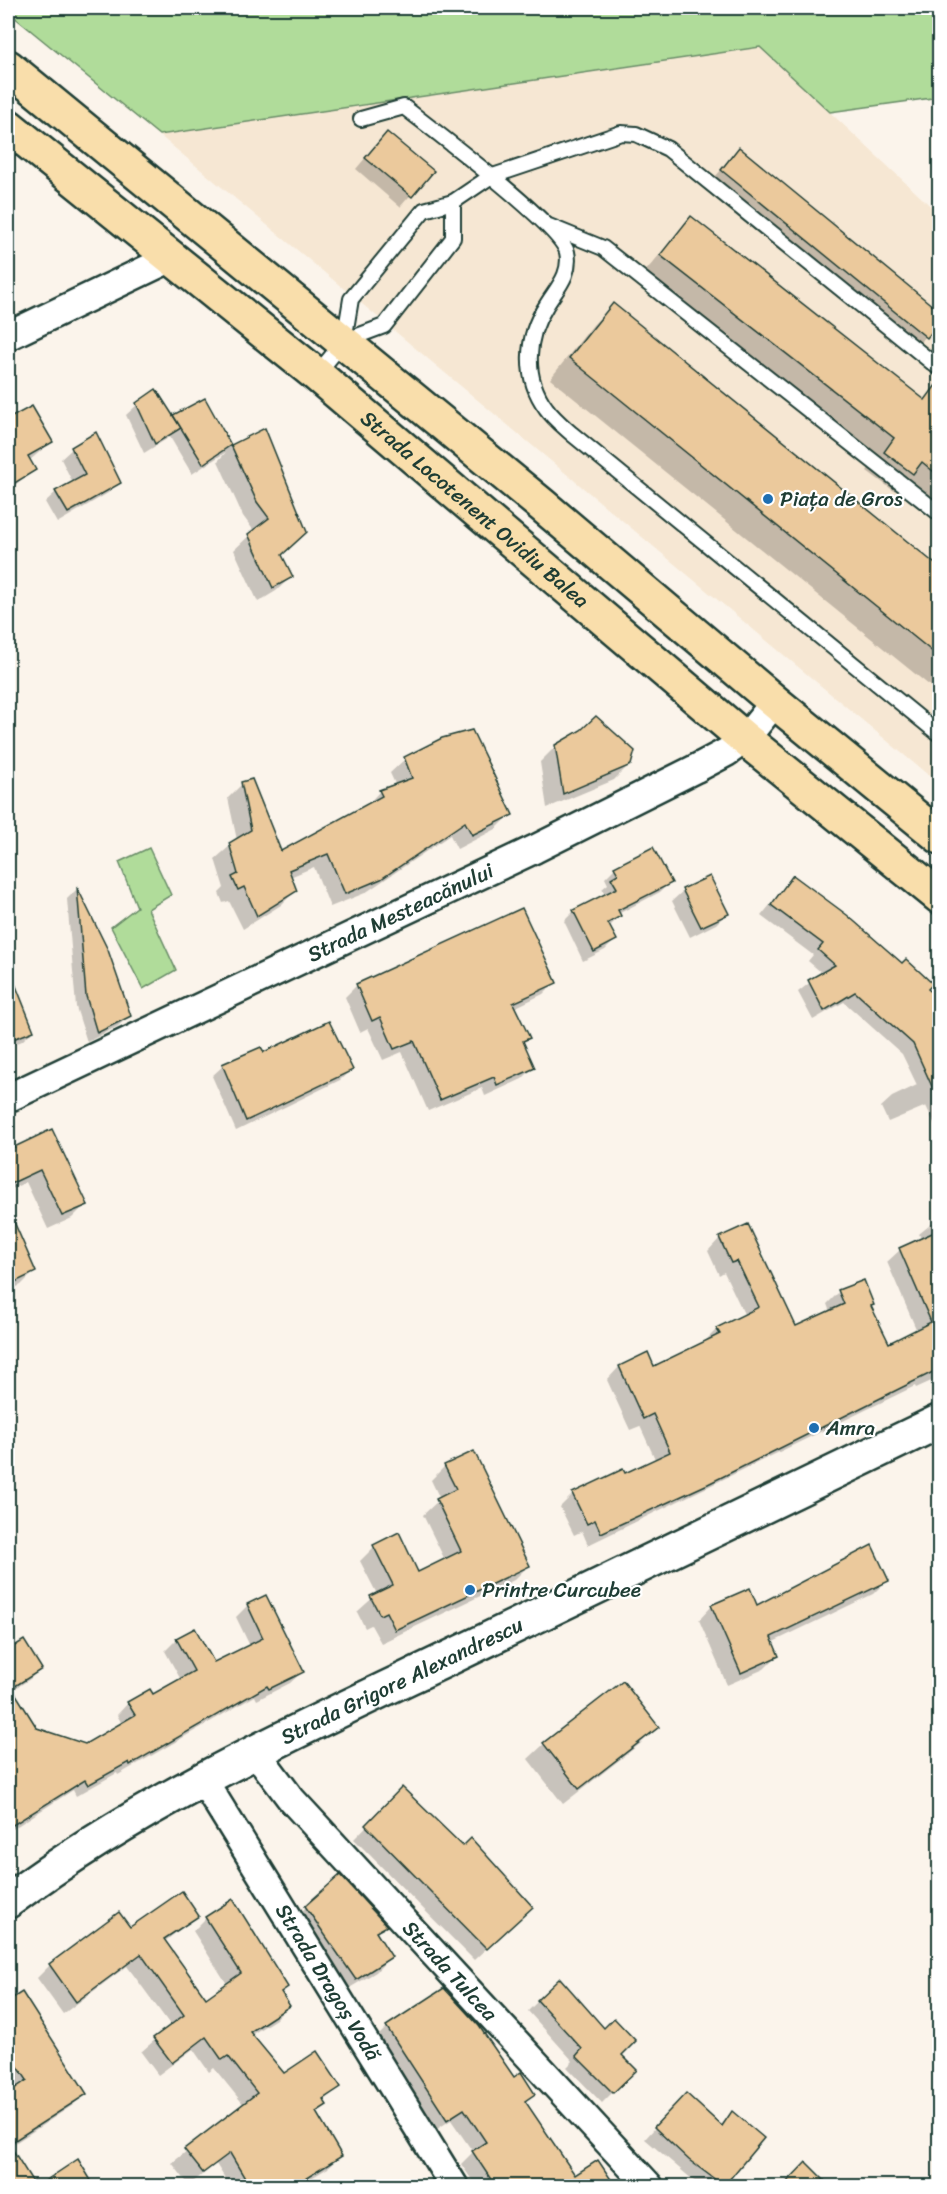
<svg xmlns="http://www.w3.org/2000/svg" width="947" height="2194" viewBox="0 0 947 2194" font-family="Sriracha,sans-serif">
<rect width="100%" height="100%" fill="#fbf4eb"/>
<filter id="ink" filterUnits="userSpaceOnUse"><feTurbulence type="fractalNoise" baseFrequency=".0167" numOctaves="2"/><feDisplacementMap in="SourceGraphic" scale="12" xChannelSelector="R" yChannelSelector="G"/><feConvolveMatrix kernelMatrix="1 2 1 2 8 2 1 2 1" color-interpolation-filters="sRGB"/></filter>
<g filter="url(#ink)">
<path fill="#f6e7d3" d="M 760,47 L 939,214 L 939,784 L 159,135 Z"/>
<g fill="#b0dc9a" stroke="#688c67" stroke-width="1.5">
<path d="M 8,8 L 939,8 L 939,97 L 830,112 L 760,47 L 159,135 L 8,12 Z"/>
<path d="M 149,848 L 171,895 L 148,909 L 176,970 L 143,989 L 111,927 L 137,907 L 119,862 Z"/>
</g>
<g fill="#0003">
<path d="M 377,144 L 432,171 L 400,207 L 356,169 Z"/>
<path d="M 739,150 L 940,313 L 940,320 L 910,353 L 706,187 Z"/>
<path d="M 691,218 L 924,401 L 933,391 L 940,395 L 940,508 L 904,480 L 894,491 L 867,471 L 877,457 L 643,274 Z"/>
<path d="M 613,305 L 940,569 L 940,694 L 550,379 L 593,325 Z"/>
<path d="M 204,400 L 231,447 L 264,430 L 280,555 L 291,577 L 276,591 L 258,602 L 234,550 L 254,531 L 243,516 L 218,461 L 226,452 L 192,474 L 170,437 L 144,453 L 126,415 L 137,405 L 173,417 Z"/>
<path d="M 31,408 L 51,442 L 29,461 L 34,469 L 8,491 L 8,420 Z"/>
<path d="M 95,434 L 119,482 L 108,493 L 57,523 L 45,502 L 56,492 L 73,483 L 61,459 L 72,449 Z"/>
<path d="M 556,746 L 630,764 L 614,780 L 547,808 L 540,762 Z"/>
<path d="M 405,759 L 511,814 L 496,829 L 457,849 L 450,835 L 365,893 L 330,907 L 314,867 L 290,877 L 296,890 L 281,905 L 243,929 L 229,901 L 223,903 L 219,893 L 224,888 L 215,859 L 237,840 L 228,798 L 242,784 L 280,853 L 366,806 L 380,791 L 396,786 L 390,773 Z"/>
<path d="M 615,868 L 670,882 L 660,892 L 618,914 L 620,916 L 609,927 L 615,940 L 605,950 L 583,961 L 564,921 L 574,911 L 605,895 L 602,889 L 608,884 L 605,878 Z"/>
<path d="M 793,877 L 940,1001 L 940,1123 L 935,1125 L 926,1106 L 888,1122 L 881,1107 L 892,1097 L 917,1085 L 902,1054 L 844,1002 L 813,1020 L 798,992 L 822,973 L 808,961 L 813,955 L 761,916 Z"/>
<path d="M 709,878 L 727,913 L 716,924 L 690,937 L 672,901 L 683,891 Z"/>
<path d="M 76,890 L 107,951 L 129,1016 L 118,1026 L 87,1042 L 76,1007 L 67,899 Z"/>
<path d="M 8,965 L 33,1031 L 22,1041 L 8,1047 Z"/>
<path d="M 555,982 L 543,994 L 514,1008 L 528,1038 L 522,1043 L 534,1067 L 522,1079 L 485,1096 L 482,1088 L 428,1111 L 402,1052 L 383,1060 L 368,1028 L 360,1032 L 345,997 L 357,985 Z"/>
<path d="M 261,1049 L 263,1054 L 351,1070 L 340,1080 L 236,1131 L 212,1076 L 223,1066 Z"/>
<path d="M 51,1131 L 86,1204 L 72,1218 L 48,1229 L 26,1182 L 8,1191 L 8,1151 Z"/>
<path d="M 8,1212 L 35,1271 L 21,1285 L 8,1291 Z"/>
<path d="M 940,1217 L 940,1377 L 916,1388 L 915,1386 L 588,1545 L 582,1531 L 574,1535 L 560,1507 L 573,1494 L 656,1461 L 640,1426 L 630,1430 L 607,1380 L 619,1367 L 647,1354 L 653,1368 L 705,1341 L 717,1329 L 745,1316 L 724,1272 L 719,1275 L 708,1251 L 720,1238 L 795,1328 L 830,1312 L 827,1304 L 839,1292 L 870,1307 L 889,1345 L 917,1331 L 887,1262 L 900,1250 L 922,1240 L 919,1234 Z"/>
<path d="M 445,1466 L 528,1566 L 514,1580 L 381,1643 L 371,1625 L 365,1628 L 357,1612 L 377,1594 L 360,1561 L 374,1547 L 398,1534 L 418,1574 L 445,1560 L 423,1515 L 440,1499 L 431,1480 Z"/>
<path d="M 887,1580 L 873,1594 L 771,1643 L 777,1656 L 764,1669 L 727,1685 L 699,1620 L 712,1606 L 756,1607 Z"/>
<path d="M 265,1597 L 302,1672 L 290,1683 L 257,1700 L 255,1696 L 118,1775 L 117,1773 L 76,1796 L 73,1790 L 8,1832 L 8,1793 L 11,1790 L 8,1783 L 8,1703 L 17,1697 L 36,1729 L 85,1746 L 122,1724 L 117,1715 L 128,1703 L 152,1696 L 181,1680 L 165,1651 L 177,1639 L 213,1664 L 250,1646 L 236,1617 L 247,1606 Z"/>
<path d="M 23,1642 L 40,1669 L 30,1679 L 8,1693 L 8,1652 Z"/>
<path d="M 657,1727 L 641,1743 L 563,1804 L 528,1759 L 544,1744 Z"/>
<path d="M 402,1790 L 518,1919 L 474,1960 L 354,1839 Z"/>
<path d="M 233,1901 L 288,2006 L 276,2019 L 251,2035 L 284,2075 L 339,2087 L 323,2101 L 325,2104 L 315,2114 L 340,2155 L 328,2168 L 298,2186 L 230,2186 L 216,2164 L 189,2185 L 172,2163 L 244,2105 L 214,2068 L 209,2072 L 193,2049 L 158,2075 L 141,2052 L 171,2026 L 127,1966 L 63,2014 L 37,1978 L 50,1965 L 119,1914 L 129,1929 L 197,1916 L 164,1942 L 206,2000 L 227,1984 L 193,1931 L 206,1918 Z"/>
<path d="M 306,1907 L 385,1925 L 376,1934 L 390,1957 L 376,1972 L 341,1993 L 292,1922 Z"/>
<path d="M 21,1994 L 85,2093 L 73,2105 L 9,2147 L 34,2186 L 8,2186 L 8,2096 L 14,2091 L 8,2081 L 8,2003 Z"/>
<path d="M 538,2001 L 604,2030 L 620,2055 L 635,2070 L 602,2103 L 567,2067 L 573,2061 L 528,2011 Z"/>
<path d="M 387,2027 L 514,2079 L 533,2094 L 525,2102 L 574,2178 L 604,2186 L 476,2186 L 461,2164 L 473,2152 L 451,2120 L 434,2131 L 375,2039 Z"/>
<path d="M 676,2105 L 720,2126 L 732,2113 L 762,2138 L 722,2186 L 700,2186 L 645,2139 Z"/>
</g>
<g fill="#ebc99c" stroke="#1f3d34" stroke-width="1.5">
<path d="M 387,132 L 434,171 L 412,197 L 365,158 Z"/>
<path d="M 739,147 L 939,311 L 939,323 L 927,338 L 721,170 Z"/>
<path d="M 691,216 L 925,400 L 939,381 L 939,476 L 922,462 L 913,474 L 884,452 L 894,438 L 660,255 Z"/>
<path d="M 613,303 L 939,567 L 939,657 L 569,358 Z"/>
<path d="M 156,389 L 181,428 L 155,444 L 136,403 Z"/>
<path d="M 205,398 L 231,445 L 203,464 L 173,415 Z"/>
<path d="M 32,406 L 53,442 L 28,456 L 36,470 L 8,487 L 8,419 Z"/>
<path d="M 265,428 L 307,532 L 282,555 L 293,577 L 273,588 L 248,534 L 269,518 L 257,502 L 231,445 Z"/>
<path d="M 96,432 L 121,483 L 68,513 L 55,491 L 85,475 L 71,447 Z"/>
<path d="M 596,716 L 635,751 L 631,765 L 563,794 L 555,745 L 581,730 Z"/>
<path d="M 472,730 L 513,815 L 472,835 L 465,822 L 381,879 L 345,894 L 328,854 L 289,870 L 297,891 L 257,916 L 244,887 L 238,890 L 232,877 L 238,874 L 229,843 L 251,830 L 241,782 L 252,779 L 281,851 L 382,796 L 379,790 L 412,778 L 404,757 L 442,738 Z"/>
<path d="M 653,847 L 672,883 L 618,910 L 621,916 L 608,923 L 617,940 L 594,952 L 573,910 L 617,888 L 611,878 L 618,874 L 614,867 Z"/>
<path d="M 793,875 L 847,915 L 902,963 L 906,959 L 933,984 L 928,989 L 939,999 L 939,1102 L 913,1044 L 855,992 L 824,1011 L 808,980 L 835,965 L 818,950 L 823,944 L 771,905 Z"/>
<path d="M 710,876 L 729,914 L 701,927 L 682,889 Z"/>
<path d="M 77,887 L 108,950 L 131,1016 L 97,1033 L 86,996 Z"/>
<path d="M 522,908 L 557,983 L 513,1003 L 530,1038 L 523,1041 L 535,1068 L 497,1085 L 494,1077 L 440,1100 L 414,1041 L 394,1049 L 380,1017 L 372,1021 L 356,984 Z"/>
<path d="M 8,966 L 34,1031 L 8,1041 Z"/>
<path d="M 329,1021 L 353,1070 L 246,1121 L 222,1064 L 261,1047 L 264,1052 Z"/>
<path d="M 52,1129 L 88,1205 L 62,1216 L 40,1170 L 8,1185 L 8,1150 Z"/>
<path d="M 8,1208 L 36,1272 L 13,1283 L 8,1271 Z"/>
<path d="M 748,1224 L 796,1326 L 844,1304 L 838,1290 L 864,1280 L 874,1305 L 871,1306 L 889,1343 L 931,1322 L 899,1248 L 939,1230 L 939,1369 L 708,1484 L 601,1533 L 595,1520 L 587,1524 L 572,1493 L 623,1469 L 625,1473 L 670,1452 L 653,1414 L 643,1419 L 619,1366 L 648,1352 L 654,1366 L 720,1334 L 716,1328 L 759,1307 L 737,1261 L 731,1263 L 719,1237 Z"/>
<path d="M 474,1451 L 530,1566 L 395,1630 L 386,1612 L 380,1615 L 370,1596 L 393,1585 L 373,1545 L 399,1532 L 418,1572 L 461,1551 L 436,1499 L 456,1489 L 444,1465 Z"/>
<path d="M 872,1545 L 889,1581 L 771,1637 L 779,1656 L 741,1673 L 711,1605 L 750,1588 L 757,1605 Z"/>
<path d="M 266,1595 L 304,1672 L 269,1689 L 267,1686 L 130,1765 L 129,1762 L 88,1785 L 85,1780 L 8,1828 L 8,1650 L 24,1640 L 42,1669 L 12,1688 L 37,1728 L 85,1744 L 135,1715 L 127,1702 L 150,1689 L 153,1694 L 194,1671 L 176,1638 L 195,1628 L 214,1662 L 263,1638 L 247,1604 Z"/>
<path d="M 623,1681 L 659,1727 L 579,1789 L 543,1743 Z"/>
<path d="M 402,1787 L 463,1846 L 471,1838 L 533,1907 L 487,1949 L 365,1825 Z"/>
<path d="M 340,1875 L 387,1926 L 376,1932 L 392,1957 L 356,1980 L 305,1906 Z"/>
<path d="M 182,1891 L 199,1916 L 164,1939 L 206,1998 L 241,1973 L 205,1917 L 233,1899 L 288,1987 L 281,1992 L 290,2006 L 250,2032 L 284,2073 L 317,2051 L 341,2087 L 323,2099 L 327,2105 L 316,2112 L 342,2156 L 292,2187 L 250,2187 L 230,2153 L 203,2173 L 184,2149 L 257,2093 L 228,2056 L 222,2060 L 206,2037 L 172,2063 L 153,2038 L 184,2015 L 141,1954 L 76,2002 L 49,1964 L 119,1912 L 130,1927 Z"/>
<path d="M 560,1978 L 604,2028 L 614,2018 L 636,2041 L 622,2055 L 637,2070 L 613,2093 L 576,2056 L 582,2049 L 537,2000 Z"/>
<path d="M 444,1988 L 479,2026 L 514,2077 L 521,2072 L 535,2094 L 525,2101 L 575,2175 L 598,2160 L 616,2187 L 496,2187 L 472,2151 L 486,2142 L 464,2109 L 447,2120 L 386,2026 Z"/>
<path d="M 22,1992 L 87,2094 L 9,2144 L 36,2187 L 8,2187 L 8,2093 L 27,2080 L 8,2052 L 8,2001 Z"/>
<path d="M 686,2093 L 722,2126 L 732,2111 L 764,2138 L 724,2186 L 689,2160 L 654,2127 Z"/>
<path d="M 78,2159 L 95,2187 L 36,2187 Z"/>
<path d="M 806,2162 L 831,2187 L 782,2187 Z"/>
</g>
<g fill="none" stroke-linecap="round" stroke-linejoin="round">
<g stroke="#1f3d34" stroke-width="18">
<g id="lane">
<path d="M 361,119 L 404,107 C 433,130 560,225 567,252 C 572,274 556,289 546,306 C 526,337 523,377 546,408 C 553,418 563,426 572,434 L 940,735"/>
<path d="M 549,226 L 603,248 L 940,514"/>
<path d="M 344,341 L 384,326 L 453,238 L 453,202"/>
<path d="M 317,374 L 344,341 L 351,299 L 424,210 L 453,202 L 490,177 L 621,133 L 636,134 L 668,149 L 940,369"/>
</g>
</g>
<g stroke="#1f3d34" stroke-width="32">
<g id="street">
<path d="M 8,336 L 173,257"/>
<path id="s1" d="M 8,1098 L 535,849 L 695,769 L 727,752 L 745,739 L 775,702"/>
<path id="s2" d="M 255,1751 L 291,1799 L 649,2186"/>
<path id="s3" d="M 202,1778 L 454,2186"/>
</g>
</g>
<g stroke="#1f3d34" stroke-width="38">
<g id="secondary">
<path id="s4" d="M 8,1901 C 141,1802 292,1733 441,1662 C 607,1582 773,1502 940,1421"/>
</g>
</g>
<g stroke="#1f3d34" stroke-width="38">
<g id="primary">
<path d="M 8,67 L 542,505 L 775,702 L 940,837"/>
<path id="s5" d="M 8,126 L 317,375 L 745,739 L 940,897"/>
</g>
</g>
<use href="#lane" stroke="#fff" stroke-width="14"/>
<use href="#street" stroke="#fff" stroke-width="27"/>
<use href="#secondary" stroke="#fff" stroke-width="33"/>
<use href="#primary" stroke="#f9deab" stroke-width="33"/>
</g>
</g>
<g fill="#1f6fb2" stroke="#fff" stroke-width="2">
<circle cx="768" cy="499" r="6"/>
<circle cx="814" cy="1428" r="6"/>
<circle cx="470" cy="1590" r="6"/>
</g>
<g text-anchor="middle" stroke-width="4.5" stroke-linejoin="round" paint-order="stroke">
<g font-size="21" fill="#1f3d34" stroke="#fff" text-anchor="start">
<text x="780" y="506">Piața de Gros</text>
<text x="826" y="1435">Amra</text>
<text x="482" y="1597">Printre Curcubee</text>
</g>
<g font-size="21" fill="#1f3d34" stroke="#fff">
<text dy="7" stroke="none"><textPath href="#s5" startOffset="604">Strada Locotenent Ovidiu Balea</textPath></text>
<text dy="7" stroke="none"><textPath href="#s1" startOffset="434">Strada Mesteacănului</textPath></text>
<text dy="7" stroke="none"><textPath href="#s4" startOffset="452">Strada Grigore Alexandrescu</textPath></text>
<text dy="7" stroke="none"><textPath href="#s2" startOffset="294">Strada Tulcea</textPath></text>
<text dy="7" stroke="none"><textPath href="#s3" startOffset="240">Strada Dragoș Vodă</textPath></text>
</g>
</g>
<rect width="947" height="2194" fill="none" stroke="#fff" stroke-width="30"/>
<rect x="15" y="15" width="917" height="2164" fill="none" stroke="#1f3d34" stroke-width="2" filter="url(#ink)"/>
</svg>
